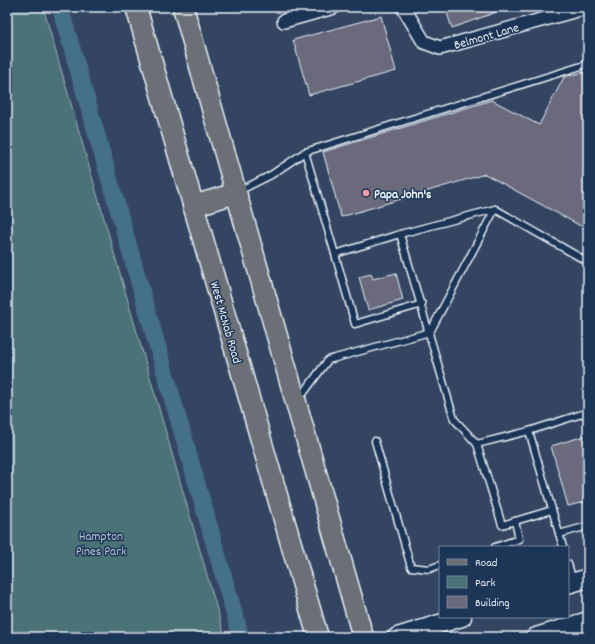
<svg xmlns="http://www.w3.org/2000/svg" width="595" height="644" viewBox="0 0 595 644" font-family="Dekko,sans-serif">
<rect width="100%" height="100%" fill="#344562"/>
<filter id="ink" filterUnits="userSpaceOnUse"><feTurbulence type="fractalNoise" baseFrequency=".025" numOctaves="2"/><feDisplacementMap in="SourceGraphic" scale="8" xChannelSelector="R" yChannelSelector="G"/><feConvolveMatrix kernelMatrix="1 2 1 2 8 2 1 2 1" color-interpolation-filters="sRGB"/></filter>
<g filter="url(#ink)">
<path fill="#4b7377" stroke="#9ab2b8" d="M 7,7 L 43,7 L 225,637 L 7,637 Z"/>
<g fill="none" stroke-linecap="round" stroke-linejoin="round">
<path stroke="#446f89" stroke-width="17" d="M 60,7 L 241,637"/>
</g>
<g fill="#6a6a7c" stroke="#e8f1f8">
<path d="M 445,7 L 505,7 L 505,9 L 452,28 Z"/>
<path d="M 381,16 L 396,71 L 309,95 L 293,40 Z"/>
<path d="M 588,71 L 588,230 L 485,174 L 341,217 L 323,152 L 492,100 L 539,125 L 564,77 Z"/>
<path d="M 396,273 L 403,300 L 368,310 L 359,277 L 371,274 L 373,279 Z"/>
<path d="M 588,435 L 588,501 L 568,506 L 551,446 Z"/>
</g>
<g fill="none" stroke-linecap="round" stroke-linejoin="round">
<g stroke="#e8f1f8" stroke-width="9">
<g id="lane">
<path d="M 305,152 L 335,254 L 400,234 L 495,209 L 588,262"/>
<path d="M 239,191 L 271,175 L 305,152 L 588,64"/>
<path d="M 400,234 L 454,419 L 477,444 L 502,525 L 552,510"/>
<path d="M 335,254 L 355,324 L 422,304"/>
<path d="M 300,398 L 328,360 L 430,332 L 495,209"/>
<path d="M 529,431 L 563,547"/>
<path d="M 375,441 L 411,567 L 429,569 L 440,565"/>
<path d="M 477,444 L 529,431 L 588,412"/>
<path d="M 559,534 L 588,526"/>
<path d="M 495,547 L 519,539 L 515,521"/>
<path d="M 568,564 L 573,581"/>
</g>
</g>
<g stroke="#e8f1f8" stroke-width="16">
<g id="street">
<path d="M 403,7 L 424,42 L 440,48 L 588,7"/>
<path d="M 284,21 L 334,7"/>
</g>
</g>
<g stroke="#e8f1f8" stroke-width="21">
<g id="secondary">
<path d="M 568,584 L 588,578"/>
<path d="M 397,637 L 462,617"/>
<path d="M 536,637 L 588,621"/>
</g>
</g>
<g stroke="#e8f1f8" stroke-width="23">
<g id="primary">
<path d="M 136,7 L 318,637"/>
<path d="M 183,7 L 363,637"/>
<path d="M 193,206 L 236,193"/>
</g>
</g>
<use href="#lane" stroke="#1d3557" stroke-width="6"/>
<use href="#street" stroke="#1d3557" stroke-width="13"/>
<use href="#secondary" stroke="#1d3557" stroke-width="18"/>
<use href="#primary" stroke="#6b7074" stroke-width="20"/>
</g>
</g>
<circle fill="#ff9aa2" stroke="#1d3557" stroke-width="1.5" cx="366" cy="193" r="4"/>
<g text-anchor="middle" stroke-width="3" stroke-linejoin="round" paint-order="stroke">
<g font-size="13" fill="#e8f1f8" stroke="#1d3557">
<text transform="translate(486 35) rotate(-16)" y="5">Belmont Lane</text>
<text transform="translate(227 322) rotate(74)" y="5">West McNab Road</text>
</g>
<g font-size="13" font-weight="bold" fill="#e8f1f8" stroke="#1d3557" text-anchor="start">
<text x="374" y="198">Papa John's</text>
</g>
<g font-size="13" fill="#b1c5cb" stroke="#1d3557">
<text x="101" y="540">Hampton<tspan x="101" dy="15">Pines Park</tspan></text>
</g>
</g>
<rect width="595" height="644" fill="none" stroke="#1d3557" stroke-width="24"/>
<rect x="12" y="12" width="571" height="620" fill="none" stroke="#e8f1f8" stroke-width="1.5" filter="url(#ink)"/>
<rect x="439" y="546" width="130" height="72" fill="#1d3557" stroke="#6e8097"/>
<rect x="447" y="559" width="20" height="6" fill="#6b7074" stroke="#6e8097"/>
<text x="475" y="566" font-size="12" fill="#e8f1f8">Road</text>
<rect x="447" y="576" width="20" height="12" fill="#4b7377" stroke="#6e8097"/>
<text x="475" y="586" font-size="12" fill="#e8f1f8">Park</text>
<rect x="447" y="596" width="20" height="12" fill="#6a6a7c" stroke="#6e8097"/>
<text x="475" y="606" font-size="12" fill="#e8f1f8">Building</text>
</svg>
